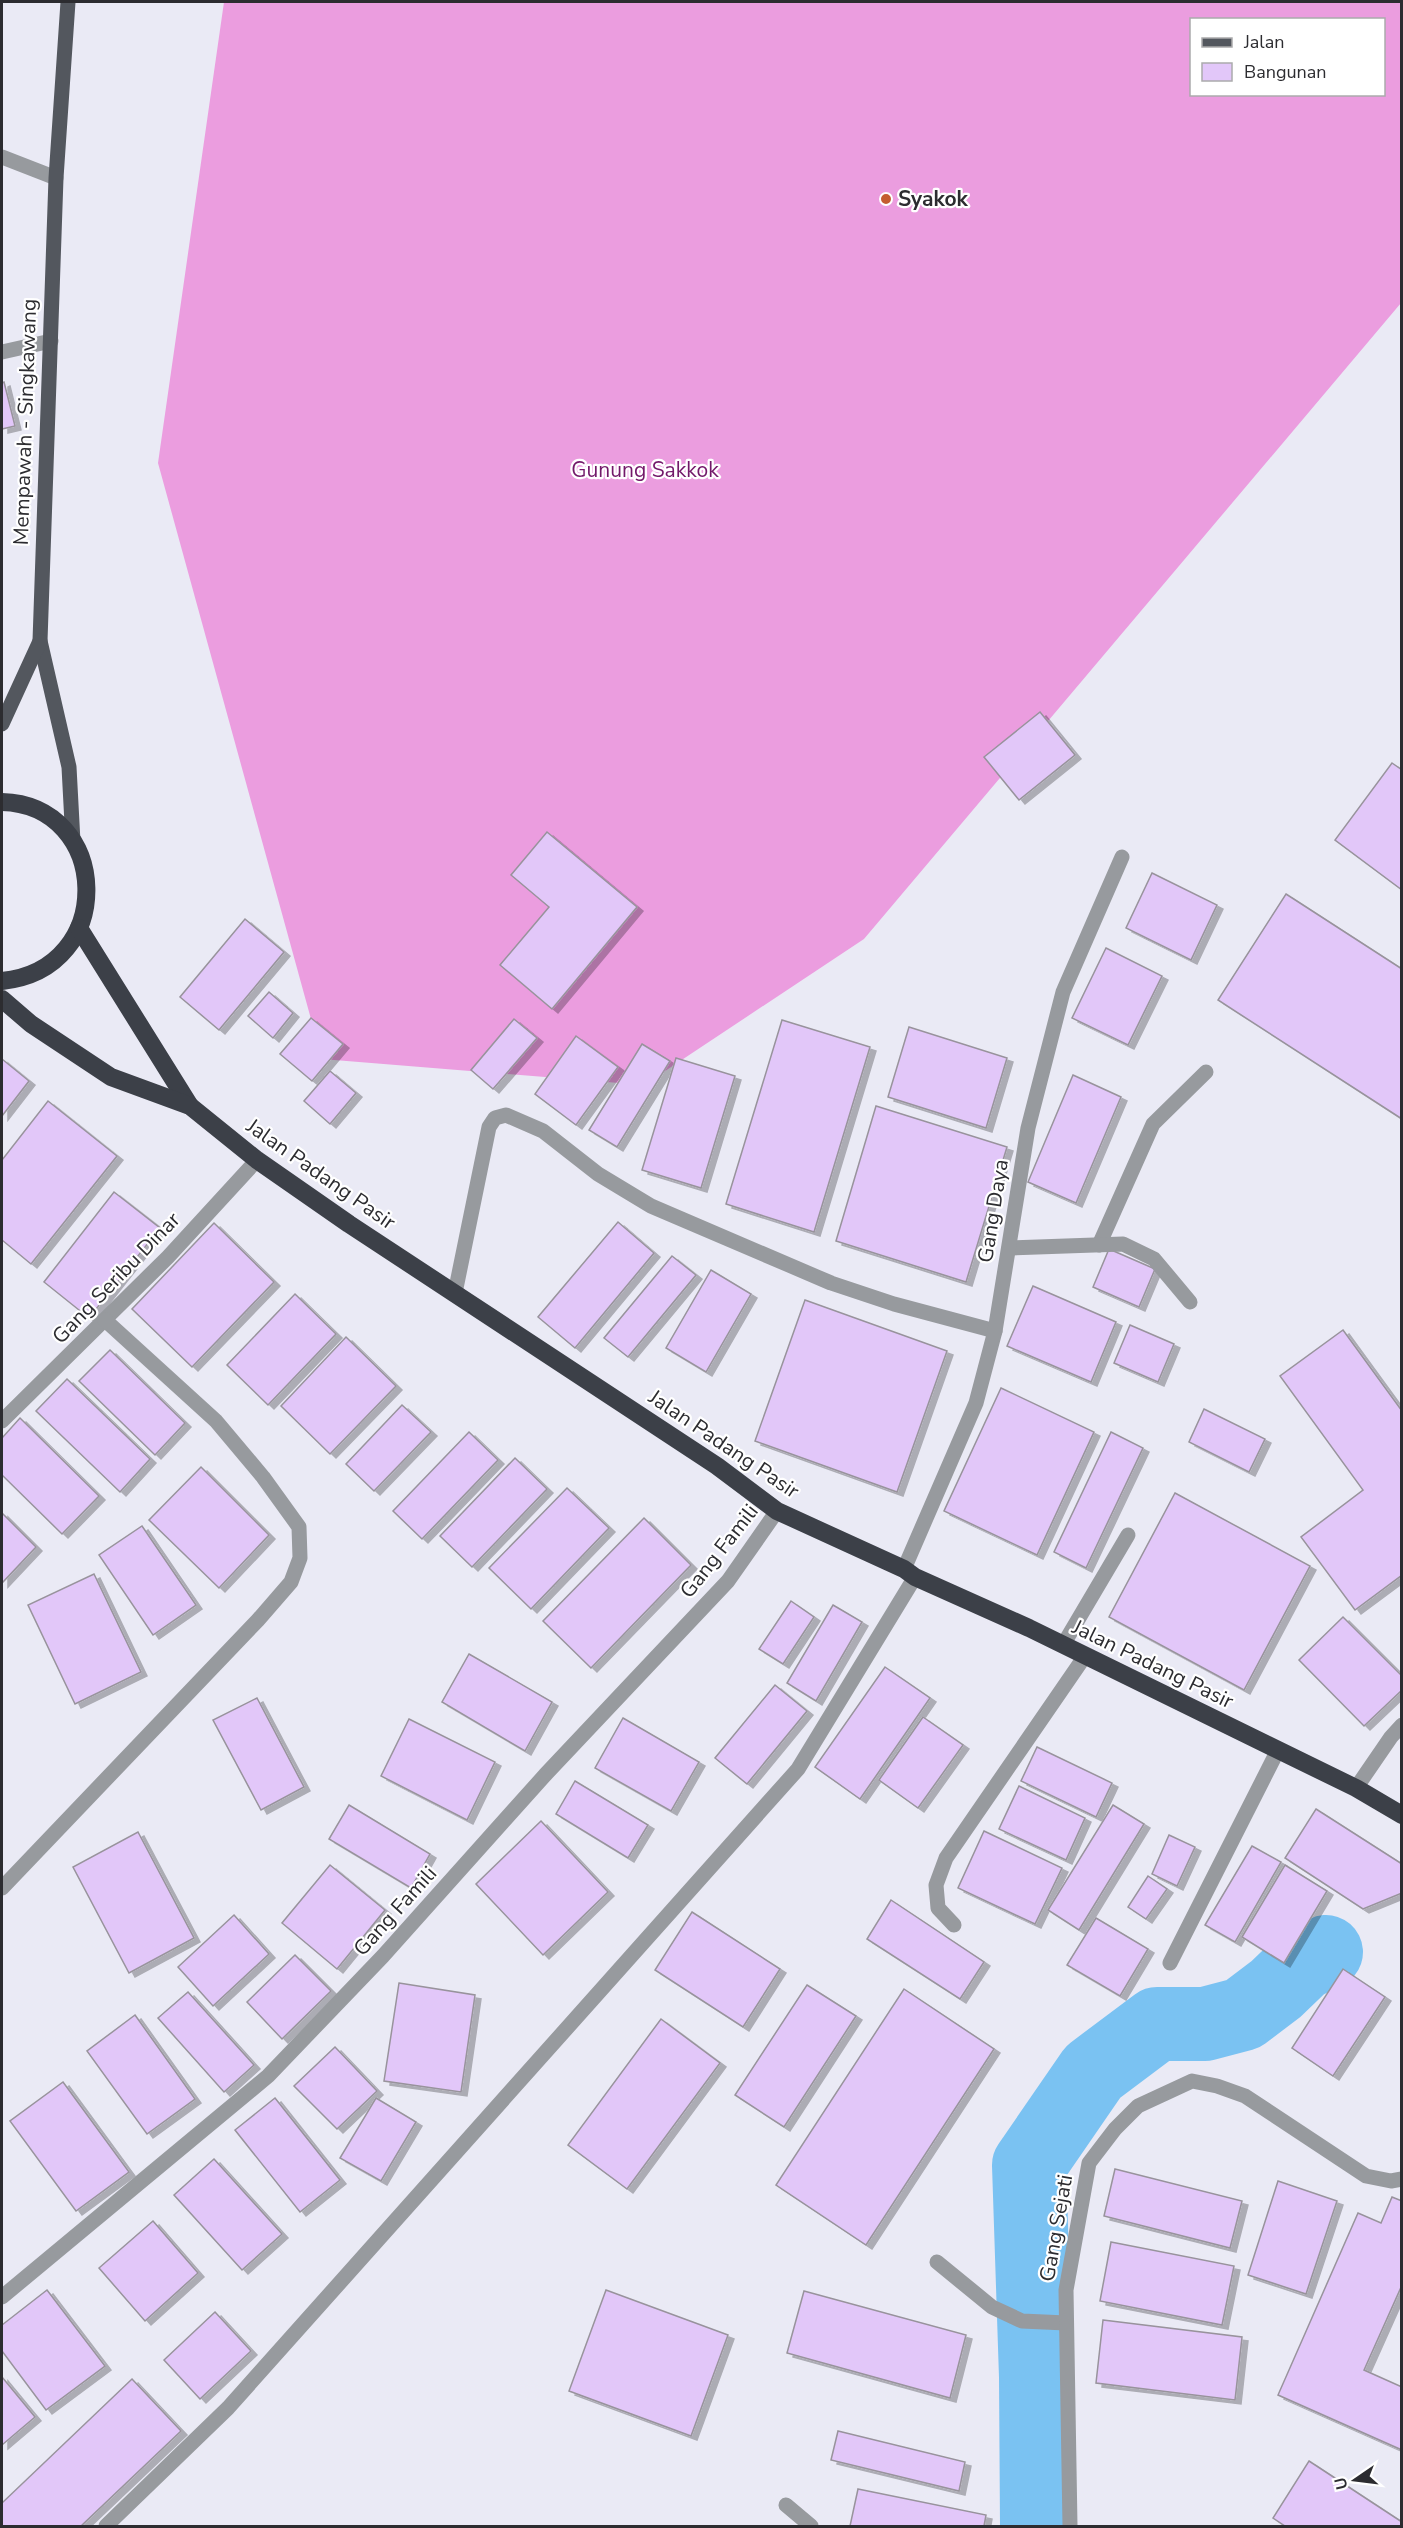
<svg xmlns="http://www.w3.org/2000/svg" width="1403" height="2528" viewBox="0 0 1403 2528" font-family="'Nunito Sans',sans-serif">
<defs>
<filter id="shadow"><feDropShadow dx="6" dy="4" stdDeviation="0" flood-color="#0004"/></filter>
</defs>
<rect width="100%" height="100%" fill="#eaeaf5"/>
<path fill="#eb9ddf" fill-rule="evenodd" d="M 224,2 L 1401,2 L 1401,303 L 864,939 L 644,1085 L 322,1059 L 158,463 ZM 1192,20 L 1384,20 L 1384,94 L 1192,94 Z"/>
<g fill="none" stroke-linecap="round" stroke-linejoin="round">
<path stroke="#7ac2f2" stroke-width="74" d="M 1037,2526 L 1036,2377 L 1029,2165 L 1093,2072 L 1157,2024 L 1205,2024 L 1243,2014 L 1276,1989 L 1302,1964 L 1326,1952"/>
</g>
<g fill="#e2c7f9" stroke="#98939c" stroke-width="1.5" filter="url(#shadow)">
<path d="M 4,382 L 15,426 L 2,429 L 2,383 Z"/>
<path d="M 1040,712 L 1075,755 L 1019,800 L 984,757 Z"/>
<path d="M 1392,763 L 1402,770 L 1402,890 L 1335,840 Z"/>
<path d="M 547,832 L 637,907 L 552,1009 L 500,965 L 549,907 L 511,875 Z"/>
<path d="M 1152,873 L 1217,905 L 1191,960 L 1126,928 Z"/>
<path d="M 1286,894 L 1402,969 L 1402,1119 L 1218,1000 Z"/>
<path d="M 245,919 L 284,952 L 219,1030 L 180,997 Z"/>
<path d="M 1106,948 L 1162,976 L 1128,1045 L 1072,1018 Z"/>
<path d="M 269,992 L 293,1013 L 273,1038 L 248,1016 Z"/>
<path d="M 311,1018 L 343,1044 L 312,1081 L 280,1054 Z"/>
<path d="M 514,1019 L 537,1038 L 493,1089 L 471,1070 Z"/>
<path d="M 782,1020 L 870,1047 L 814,1232 L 726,1204 Z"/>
<path d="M 909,1027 L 1007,1058 L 986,1128 L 888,1097 Z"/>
<path d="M 576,1036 L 618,1067 L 576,1125 L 535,1094 Z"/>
<path d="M 642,1044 L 670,1061 L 617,1147 L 589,1130 Z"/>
<path d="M 676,1058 L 735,1076 L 701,1188 L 642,1170 Z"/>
<path d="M 2,1059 L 29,1081 L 2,1116 Z"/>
<path d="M 330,1071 L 356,1093 L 330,1124 L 304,1101 Z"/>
<path d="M 1073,1075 L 1121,1097 L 1076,1203 L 1028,1182 Z"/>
<path d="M 48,1101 L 117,1156 L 31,1264 L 2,1240 L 2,1160 Z"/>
<path d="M 876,1106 L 1007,1147 L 966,1282 L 836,1241 Z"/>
<path d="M 114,1192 L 160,1228 L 89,1318 L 44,1282 Z"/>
<path d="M 618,1222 L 654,1253 L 575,1348 L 538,1317 Z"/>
<path d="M 214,1223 L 274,1282 L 192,1367 L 132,1309 Z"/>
<path d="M 1109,1249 L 1155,1269 L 1139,1307 L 1093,1287 Z"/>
<path d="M 672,1256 L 696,1275 L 628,1357 L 604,1338 Z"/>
<path d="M 711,1270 L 751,1294 L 706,1372 L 666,1348 Z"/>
<path d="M 1033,1286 L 1116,1322 L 1091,1382 L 1007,1346 Z"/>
<path d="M 295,1294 L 336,1334 L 268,1405 L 227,1365 Z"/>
<path d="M 805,1300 L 947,1351 L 897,1492 L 755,1441 Z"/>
<path d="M 1130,1325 L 1174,1344 L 1158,1382 L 1114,1363 Z"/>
<path d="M 1343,1330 L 1402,1411 L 1402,1575 L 1355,1610 L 1301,1537 L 1363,1490 L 1280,1376 Z"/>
<path d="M 346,1337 L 396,1386 L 330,1454 L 281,1406 Z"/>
<path d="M 110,1350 L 185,1423 L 155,1455 L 79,1381 Z"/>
<path d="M 67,1379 L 150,1459 L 120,1492 L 36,1411 Z"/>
<path d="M 1001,1388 L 1094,1432 L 1037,1555 L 944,1511 Z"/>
<path d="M 402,1405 L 431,1432 L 374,1491 L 346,1464 Z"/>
<path d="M 1204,1409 L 1265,1439 L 1249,1472 L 1189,1442 Z"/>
<path d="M 20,1418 L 99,1496 L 62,1534 L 2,1475 L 2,1438 Z"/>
<path d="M 469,1432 L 498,1460 L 422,1539 L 393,1511 Z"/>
<path d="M 1111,1432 L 1143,1448 L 1086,1568 L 1054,1552 Z"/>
<path d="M 515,1458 L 547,1489 L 472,1567 L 440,1536 Z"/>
<path d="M 201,1467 L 269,1535 L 219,1588 L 149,1520 Z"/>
<path d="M 567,1488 L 609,1528 L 531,1609 L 489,1568 Z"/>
<path d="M 1175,1493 L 1310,1566 L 1244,1690 L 1109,1617 Z"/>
<path d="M 2,1513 L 36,1547 L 2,1583 Z"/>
<path d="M 644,1518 L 691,1565 L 591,1668 L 543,1621 Z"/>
<path d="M 142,1526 L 196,1605 L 153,1635 L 99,1555 Z"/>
<path d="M 94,1574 L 141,1672 L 75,1704 L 28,1605 Z"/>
<path d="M 791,1601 L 814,1617 L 783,1664 L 759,1649 Z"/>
<path d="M 833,1605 L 862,1622 L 816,1701 L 787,1683 Z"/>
<path d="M 1343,1617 L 1402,1676 L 1402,1690 L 1364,1726 L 1299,1660 Z"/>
<path d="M 469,1654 L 552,1702 L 525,1751 L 442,1702 Z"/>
<path d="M 885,1667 L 930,1698 L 860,1799 L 815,1767 Z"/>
<path d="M 775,1685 L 807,1711 L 747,1784 L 715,1758 Z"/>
<path d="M 257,1698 L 304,1787 L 261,1810 L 213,1720 Z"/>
<path d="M 923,1717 L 963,1745 L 918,1808 L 879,1780 Z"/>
<path d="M 623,1718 L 699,1762 L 671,1811 L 595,1768 Z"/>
<path d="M 409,1719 L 495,1762 L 467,1820 L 381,1776 Z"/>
<path d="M 1037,1747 L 1112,1783 L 1096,1817 L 1021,1781 Z"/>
<path d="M 575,1781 L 648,1825 L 628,1858 L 556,1814 Z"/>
<path d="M 1019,1786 L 1085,1818 L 1066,1860 L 999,1829 Z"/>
<path d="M 349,1805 L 430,1854 L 411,1888 L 329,1839 Z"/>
<path d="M 1113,1805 L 1144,1824 L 1079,1930 L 1048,1910 Z"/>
<path d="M 1316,1809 L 1402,1864 L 1402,1893 L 1363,1909 L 1285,1858 Z"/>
<path d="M 541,1821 L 608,1892 L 543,1955 L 476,1884 Z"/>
<path d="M 984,1831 L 1062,1868 L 1035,1924 L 958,1888 Z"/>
<path d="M 138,1832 L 194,1938 L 129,1973 L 73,1867 Z"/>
<path d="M 1169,1835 L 1195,1847 L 1177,1886 L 1152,1874 Z"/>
<path d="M 1252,1846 L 1281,1862 L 1235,1942 L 1205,1925 Z"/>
<path d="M 330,1865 L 385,1910 L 337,1969 L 282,1923 Z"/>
<path d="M 1285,1865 L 1327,1891 L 1284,1963 L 1242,1937 Z"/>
<path d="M 1148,1876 L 1167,1889 L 1146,1919 L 1128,1907 Z"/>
<path d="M 891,1900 L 984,1962 L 960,1999 L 867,1939 Z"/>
<path d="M 692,1912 L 780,1969 L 743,2027 L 655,1970 Z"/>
<path d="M 234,1915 L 269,1954 L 213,2006 L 178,1967 Z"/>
<path d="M 1096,1918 L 1148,1949 L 1120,1996 L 1067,1965 Z"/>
<path d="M 295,1955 L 331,1991 L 282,2039 L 247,2002 Z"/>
<path d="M 1343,1969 L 1385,1997 L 1333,2076 L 1292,2048 Z"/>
<path d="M 399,1983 L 475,1995 L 461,2092 L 384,2081 Z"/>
<path d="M 807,1985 L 856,2016 L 784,2127 L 735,2095 Z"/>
<path d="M 904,1989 L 994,2049 L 866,2245 L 776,2185 Z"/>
<path d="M 188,1992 L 254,2065 L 224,2092 L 158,2018 Z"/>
<path d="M 135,2015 L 195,2099 L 147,2134 L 87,2051 Z"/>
<path d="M 661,2019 L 720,2063 L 627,2189 L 568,2145 Z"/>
<path d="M 335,2047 L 377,2091 L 337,2129 L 294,2086 Z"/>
<path d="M 63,2082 L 129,2172 L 76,2211 L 10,2121 Z"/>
<path d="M 275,2098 L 340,2180 L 300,2212 L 235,2130 Z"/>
<path d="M 376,2098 L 416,2122 L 381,2181 L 340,2158 Z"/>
<path d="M 214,2159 L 282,2234 L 242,2270 L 174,2195 Z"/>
<path d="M 1115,2169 L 1242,2201 L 1230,2248 L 1104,2216 Z"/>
<path d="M 1278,2181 L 1337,2201 L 1306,2294 L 1248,2275 Z"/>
<path d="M 1392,2197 L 1402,2201 L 1402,2285 L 1364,2370 L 1402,2387 L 1402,2450 L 1278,2395 L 1358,2213 L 1381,2223 Z"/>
<path d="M 153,2221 L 198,2273 L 145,2321 L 99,2268 Z"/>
<path d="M 1111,2242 L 1234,2266 L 1222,2325 L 1100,2301 Z"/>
<path d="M 47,2290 L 105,2366 L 46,2410 L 2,2351 L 2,2325 Z"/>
<path d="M 606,2290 L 728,2335 L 691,2436 L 569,2391 Z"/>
<path d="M 804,2291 L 966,2335 L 950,2398 L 787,2353 Z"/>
<path d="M 215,2312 L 251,2351 L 200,2399 L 164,2360 Z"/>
<path d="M 1103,2320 L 1242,2337 L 1235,2400 L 1096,2383 Z"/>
<path d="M 2,2377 L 35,2417 L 2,2445 Z"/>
<path d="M 132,2379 L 181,2431 L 81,2526 L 2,2526 L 2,2503 Z"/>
<path d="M 838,2431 L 965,2462 L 959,2491 L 831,2460 Z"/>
<path d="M 1309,2461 L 1402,2522 L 1402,2526 L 1285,2526 L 1273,2518 Z"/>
<path d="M 858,2489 L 986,2515 L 984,2526 L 850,2526 Z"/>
</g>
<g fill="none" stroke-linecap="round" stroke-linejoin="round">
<g stroke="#979a9e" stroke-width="15">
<path d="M 2,157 L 56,178"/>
<path d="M 2,352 L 51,341"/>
<path d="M 1099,1245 L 1153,1124 L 1206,1072"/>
<path d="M 1009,1248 L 1123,1244 L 1154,1259 L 1190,1302"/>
<path d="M 455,1293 L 489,1127 L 495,1118 L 506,1115 L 543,1131 L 598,1174 L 651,1206 L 831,1283 L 894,1304 L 995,1331"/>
<path d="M 2,1421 L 168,1257 L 257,1160"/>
<path d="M 904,1569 L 976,1403 L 995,1331 L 1028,1128 L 1063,992 L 1122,857"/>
<path d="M 1063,1645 L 1128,1535"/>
<path d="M 1356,1788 L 1391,1737 L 1402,1725"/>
<path d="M 2,1888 L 258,1620 L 291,1582 L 300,1558 L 299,1527 L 263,1477 L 216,1421 L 105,1320"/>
<path d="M 954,1925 L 938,1908 L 936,1885 L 946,1858 L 1085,1656"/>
<path d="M 1170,1963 L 1278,1750"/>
<path d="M 937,2262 L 992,2307 L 1022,2321 L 1066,2323"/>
<path d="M 2,2297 L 268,2076 L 383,1956 L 545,1775 L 728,1581 L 777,1511"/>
<path d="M 786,2505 L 811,2526"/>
<path d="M 106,2526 L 228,2408 L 798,1769 L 915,1577"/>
<path d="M 1070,2526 L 1066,2290 L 1089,2163 L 1115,2129 L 1138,2106 L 1192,2081 L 1217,2086 L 1245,2096 L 1366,2176 L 1391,2181 L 1402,2179"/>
</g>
<g stroke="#53575e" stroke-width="15">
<path d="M 68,2 L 56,178 L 40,641 L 69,767 L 73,842"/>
<path d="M 2,724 L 40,641"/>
</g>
<g stroke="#3c4048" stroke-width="18">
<path d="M 2,802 C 111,805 118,969 2,981"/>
<path d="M 79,928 L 190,1106"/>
<path d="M 2,999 L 31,1024 L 111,1077 L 190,1106 L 257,1160 L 349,1224 L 717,1466 L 777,1511 L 904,1569 L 915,1577 L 1029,1628 L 1356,1788 L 1402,1815"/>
</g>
</g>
<circle fill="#c45d30" stroke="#fff" stroke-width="2" cx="886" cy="199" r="6"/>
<g text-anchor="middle" stroke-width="4.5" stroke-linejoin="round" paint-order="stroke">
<g font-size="21" font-weight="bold" fill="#2c2c30" stroke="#fff" text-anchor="start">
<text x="898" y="206">Syakok</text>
</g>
<g font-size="21" fill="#2c2c30" stroke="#fff">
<text transform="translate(25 422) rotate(-88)" y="7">Mempawah - Singkawang</text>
<text transform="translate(321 1174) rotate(35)" y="7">Jalan Padang Pasir</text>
<text transform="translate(993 1211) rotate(-81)" y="7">Gang Daya</text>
<text transform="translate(116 1278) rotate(-46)" y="7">Gang Seribu Dinar</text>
<text transform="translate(724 1444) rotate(34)" y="7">Jalan Padang Pasir</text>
<text transform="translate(719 1551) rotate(-52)" y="7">Gang Famili</text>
<text transform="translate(1153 1664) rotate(26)" y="7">Jalan Padang Pasir</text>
<text transform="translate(395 1911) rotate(-48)" y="7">Gang Famili</text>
<text transform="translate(1056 2228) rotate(-80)" y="7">Gang Sejati</text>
</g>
<g font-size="21" fill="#721869" stroke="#fff">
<text x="645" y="477">Gunung Sakkok</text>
</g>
</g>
<rect width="1403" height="2528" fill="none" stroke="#2c2c30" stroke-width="6"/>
<rect x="1190" y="18" width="195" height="78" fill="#ffffff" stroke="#ababac" stroke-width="1.5"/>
<rect x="1202" y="38" width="30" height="9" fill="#53575e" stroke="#ababac" stroke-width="1.5"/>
<text x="1244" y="48" font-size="18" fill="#2c2c30">Jalan</text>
<rect x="1202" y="63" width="30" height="18" fill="#e2c7f9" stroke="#ababac" stroke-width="1.5"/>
<text x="1244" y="78" font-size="18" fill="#2c2c30">Bangunan</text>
<g transform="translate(1355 2480) rotate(256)" stroke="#ffffff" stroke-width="4.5" paint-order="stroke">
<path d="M0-4.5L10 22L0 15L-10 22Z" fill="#2c2c30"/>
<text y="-9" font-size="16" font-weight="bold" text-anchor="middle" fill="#2c2c30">U</text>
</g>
</svg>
